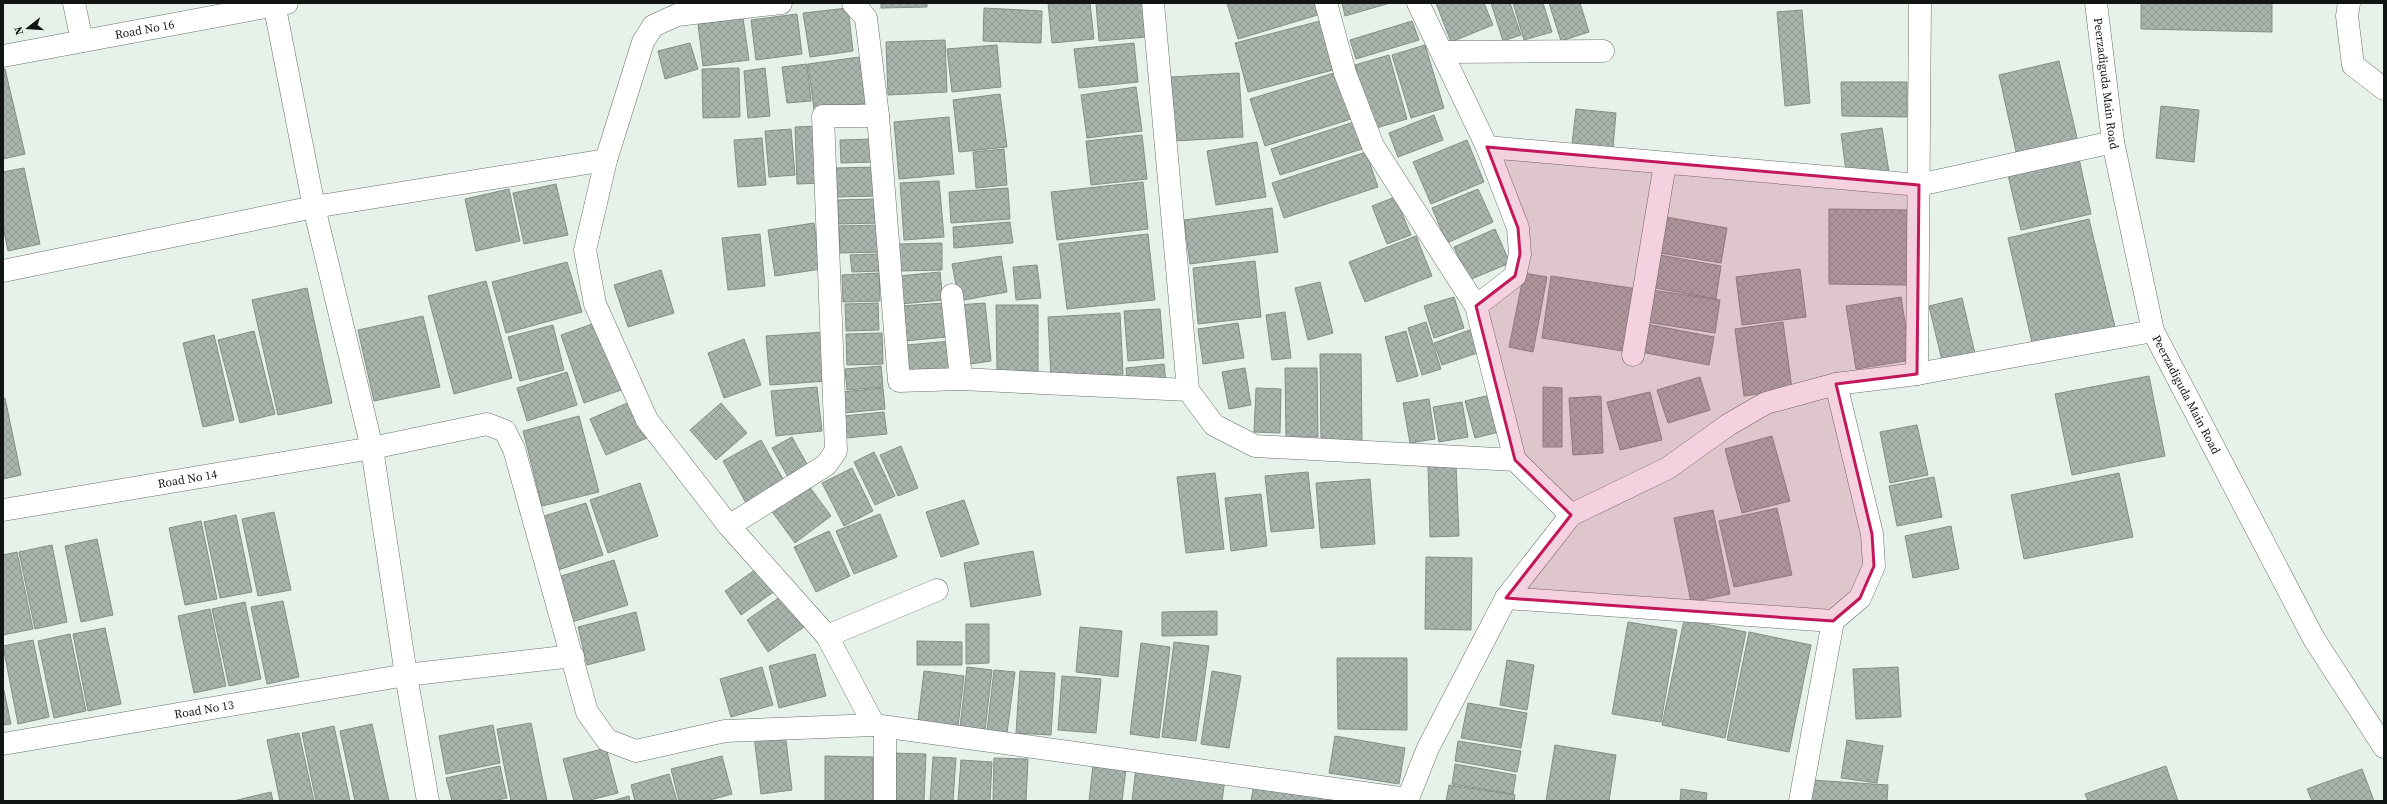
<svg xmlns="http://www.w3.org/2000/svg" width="2387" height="804" viewBox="0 0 2387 804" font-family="'Source Serif 4',serif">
<defs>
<pattern id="building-cross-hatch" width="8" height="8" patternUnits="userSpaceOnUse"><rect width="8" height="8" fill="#a8b3ac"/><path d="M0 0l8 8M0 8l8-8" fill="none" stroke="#909993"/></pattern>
</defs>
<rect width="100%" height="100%" fill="#e6f2e9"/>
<g fill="url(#building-cross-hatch)" stroke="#848e87">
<path d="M 881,3 L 927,3 L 927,7 L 881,8 Z"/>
<path d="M 1048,3 L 1090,3 L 1094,39 L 1052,43 Z"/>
<path d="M 1096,3 L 1144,3 L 1147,37 L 1099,41 Z"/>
<path d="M 1227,3 L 1318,3 L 1321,14 L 1238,39 Z"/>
<path d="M 1342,3 L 1390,3 L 1345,16 Z"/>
<path d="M 1436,3 L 1484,3 L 1493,25 L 1451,42 Z"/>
<path d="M 1491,3 L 1510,3 L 1521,35 L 1503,41 Z"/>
<path d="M 1513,3 L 1543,3 L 1552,32 L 1524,40 Z"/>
<path d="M 1549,3 L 1580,3 L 1589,32 L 1561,41 Z"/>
<path d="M 2141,3 L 2272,3 L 2272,32 L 2141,29 Z"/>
<path d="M 848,8 L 853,51 L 810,57 L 803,13 Z"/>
<path d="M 984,8 L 1042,11 L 1041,43 L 983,41 Z"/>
<path d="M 1802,10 L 1810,103 L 1785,106 L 1777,12 Z"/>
<path d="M 797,14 L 802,54 L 756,60 L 751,20 Z"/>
<path d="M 743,18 L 749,60 L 703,66 L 698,24 Z"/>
<path d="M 1324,20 L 1337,69 L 1248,92 L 1235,43 Z"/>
<path d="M 1412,21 L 1419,40 L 1356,59 L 1350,40 Z"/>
<path d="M 945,40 L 947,92 L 888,95 L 886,42 Z"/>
<path d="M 690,43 L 698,69 L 665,79 L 658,51 Z"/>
<path d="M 1134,43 L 1138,82 L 1079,88 L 1074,49 Z"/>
<path d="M 997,45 L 1001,87 L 952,92 L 947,49 Z"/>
<path d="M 1425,45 L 1444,108 L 1411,118 L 1392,55 Z"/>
<path d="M 1389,55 L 1407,119 L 1373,129 L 1355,65 Z"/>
<path d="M 860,57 L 866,103 L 814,110 L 808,64 Z"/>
<path d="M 2059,61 L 2078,142 L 2017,156 L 1999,75 Z"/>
<path d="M 807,64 L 811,101 L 787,103 L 782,67 Z"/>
<path d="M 739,68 L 740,117 L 703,118 L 702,69 Z"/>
<path d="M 765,68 L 770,116 L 748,118 L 744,71 Z"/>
<path d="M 3,69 L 5,69 L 25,154 L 3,159 Z"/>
<path d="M 1337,72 L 1351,119 L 1265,146 L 1250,99 Z"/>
<path d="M 1239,73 L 1243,137 L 1175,141 L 1171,77 Z"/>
<path d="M 1841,82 L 1907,82 L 1907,117 L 1842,116 Z"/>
<path d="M 1136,87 L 1142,131 L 1087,138 L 1081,95 Z"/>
<path d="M 1000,94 L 1007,147 L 959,152 L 953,100 Z"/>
<path d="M 2161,106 L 2199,110 L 2194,162 L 2156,158 Z"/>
<path d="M 1576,109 L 1616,113 L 1613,148 L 1572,144 Z"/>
<path d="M 1434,115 L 1443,140 L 1398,157 L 1389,133 Z"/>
<path d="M 949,117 L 954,174 L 899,179 L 894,122 Z"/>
<path d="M 1354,122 L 1362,149 L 1280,175 L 1271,149 Z"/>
<path d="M 821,126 L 823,183 L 797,184 L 795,127 Z"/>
<path d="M 1882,128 L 1889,172 L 1847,179 L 1841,134 Z"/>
<path d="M 791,129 L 795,175 L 769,177 L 765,131 Z"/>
<path d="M 1142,135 L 1147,179 L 1091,185 L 1086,141 Z"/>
<path d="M 762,138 L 766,185 L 738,187 L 734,140 Z"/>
<path d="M 872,139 L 873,162 L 841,163 L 840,140 Z"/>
<path d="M 1467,140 L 1484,182 L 1431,204 L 1413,162 Z"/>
<path d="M 1257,142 L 1266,197 L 1216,205 L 1207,151 Z"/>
<path d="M 1004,149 L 1007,185 L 976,188 L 973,152 Z"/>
<path d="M 1366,152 L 1378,187 L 1284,218 L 1272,183 Z"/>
<path d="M 2078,154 L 2091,214 L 2021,230 L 2007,171 Z"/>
<path d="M 876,167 L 877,196 L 835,197 L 835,168 Z"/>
<path d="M 24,168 L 40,244 L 8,251 L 3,226 L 3,172 Z"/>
<path d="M 939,181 L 944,237 L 904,240 L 900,183 Z"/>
<path d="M 1143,182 L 1148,229 L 1057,240 L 1051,192 Z"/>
<path d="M 556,184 L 568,235 L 524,244 L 513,193 Z"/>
<path d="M 1008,188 L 1010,219 L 951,223 L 949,192 Z"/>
<path d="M 509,189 L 520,241 L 476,251 L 465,199 Z"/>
<path d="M 1478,189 L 1493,222 L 1447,243 L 1432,208 Z"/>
<path d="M 1395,197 L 1411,235 L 1387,244 L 1372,206 Z"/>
<path d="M 878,199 L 879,223 L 838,224 L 838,200 Z"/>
<path d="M 1272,208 L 1278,252 L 1190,264 L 1184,220 Z"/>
<path d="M 1829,209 L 1908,210 L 1908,285 L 1829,284 Z"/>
<path d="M 1666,217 L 1727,228 L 1721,263 L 1660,253 Z"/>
<path d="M 2089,219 L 2115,327 L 2033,347 L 2008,238 Z"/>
<path d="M 1010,222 L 1013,243 L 954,248 L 953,227 Z"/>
<path d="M 814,223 L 821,269 L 775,276 L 768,230 Z"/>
<path d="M 882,225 L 883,252 L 840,253 L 839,226 Z"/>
<path d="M 1495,229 L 1510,263 L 1469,280 L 1454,247 Z"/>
<path d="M 760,234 L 765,286 L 728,290 L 722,238 Z"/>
<path d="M 1148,234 L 1155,300 L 1067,309 L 1059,244 Z"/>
<path d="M 1416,236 L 1432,276 L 1365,302 L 1349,262 Z"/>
<path d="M 942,243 L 942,270 L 900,271 L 899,244 Z"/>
<path d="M 878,254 L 879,271 L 852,272 L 850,255 Z"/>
<path d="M 1660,255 L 1721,266 L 1716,299 L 1655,288 Z"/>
<path d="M 1001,256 L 1007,292 L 959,301 L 952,264 Z"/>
<path d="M 1255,261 L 1261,317 L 1198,324 L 1193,268 Z"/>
<path d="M 567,262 L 582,312 L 506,333 L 492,282 Z"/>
<path d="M 1037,265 L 1041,298 L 1016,300 L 1013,267 Z"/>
<path d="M 1800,269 L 1806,317 L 1742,325 L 1736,277 Z"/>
<path d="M 661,270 L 674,313 L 628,327 L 614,285 Z"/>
<path d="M 940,272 L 943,300 L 901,304 L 899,276 Z"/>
<path d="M 879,273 L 880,301 L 843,302 L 842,275 Z"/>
<path d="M 1524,273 L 1547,277 L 1533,352 L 1509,347 Z"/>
<path d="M 1551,276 L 1638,289 L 1629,352 L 1542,338 Z"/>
<path d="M 486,281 L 512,378 L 454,394 L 428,296 Z"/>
<path d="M 1320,282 L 1333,333 L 1308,340 L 1295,288 Z"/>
<path d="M 307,288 L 332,403 L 278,415 L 252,300 Z"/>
<path d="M 1652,290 L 1720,300 L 1715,333 L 1646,322 Z"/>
<path d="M 1454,297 L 1464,328 L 1434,338 L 1424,306 Z"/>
<path d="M 1901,297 L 1911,360 L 1856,369 L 1846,306 Z"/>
<path d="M 1962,298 L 1976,358 L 1943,365 L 1929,306 Z"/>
<path d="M 878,303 L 879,330 L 846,331 L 845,304 Z"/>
<path d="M 943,303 L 946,337 L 905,341 L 902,306 Z"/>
<path d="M 985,303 L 991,361 L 964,365 L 958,305 Z"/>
<path d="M 996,305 L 1038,305 L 1038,371 L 997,371 Z"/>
<path d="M 1160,309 L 1164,358 L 1128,361 L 1124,311 Z"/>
<path d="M 1285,312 L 1291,358 L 1272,360 L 1266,315 Z"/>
<path d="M 1120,313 L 1123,374 L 1051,378 L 1048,317 Z"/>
<path d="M 423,316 L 440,387 L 374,401 L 358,330 Z"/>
<path d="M 598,322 L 621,390 L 584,403 L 561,335 Z"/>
<path d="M 1426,322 L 1441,369 L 1422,375 L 1408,328 Z"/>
<path d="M 1783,322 L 1792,389 L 1744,396 L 1735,329 Z"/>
<path d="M 1238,323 L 1244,358 L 1203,364 L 1198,329 Z"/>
<path d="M 1646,324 L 1714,337 L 1709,365 L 1641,352 Z"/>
<path d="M 553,325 L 564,370 L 520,381 L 508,337 Z"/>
<path d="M 1475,328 L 1483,351 L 1442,365 L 1434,343 Z"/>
<path d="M 254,331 L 275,414 L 240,423 L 218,340 Z"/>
<path d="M 1406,331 L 1418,376 L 1397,382 L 1385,337 Z"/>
<path d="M 825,332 L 828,381 L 770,385 L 766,336 Z"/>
<path d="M 882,333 L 883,364 L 847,365 L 846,334 Z"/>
<path d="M 214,335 L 234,420 L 203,427 L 183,343 Z"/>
<path d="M 744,339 L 761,385 L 724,398 L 708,353 Z"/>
<path d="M 952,341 L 954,370 L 908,373 L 906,345 Z"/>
<path d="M 1320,354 L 1361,354 L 1362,441 L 1321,441 Z"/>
<path d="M 1164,364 L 1166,383 L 1128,386 L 1126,368 Z"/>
<path d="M 881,366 L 883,387 L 847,390 L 845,369 Z"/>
<path d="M 1245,368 L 1251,405 L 1229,409 L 1222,372 Z"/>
<path d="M 1285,368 L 1317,368 L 1318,437 L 1286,437 Z"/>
<path d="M 567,372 L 577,405 L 527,421 L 517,388 Z"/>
<path d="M 2149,376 L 2165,456 L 2072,475 L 2055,394 Z"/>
<path d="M 1700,377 L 1710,410 L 1668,423 L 1657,390 Z"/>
<path d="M 817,387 L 822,431 L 776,436 L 771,391 Z"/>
<path d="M 1543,387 L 1562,388 L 1562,447 L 1543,447 Z"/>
<path d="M 883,388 L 885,409 L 844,413 L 842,392 Z"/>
<path d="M 1256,388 L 1281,389 L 1280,433 L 1254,432 Z"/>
<path d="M 1650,392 L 1662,440 L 1620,450 L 1607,402 Z"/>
<path d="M 1494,394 L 1503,431 L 1475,438 L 1465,401 Z"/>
<path d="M 1601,396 L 1603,453 L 1573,455 L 1569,398 Z"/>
<path d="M 5,398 L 21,475 L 3,479 L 3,399 Z"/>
<path d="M 1429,399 L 1435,439 L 1410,443 L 1403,403 Z"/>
<path d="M 632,401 L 647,438 L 606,455 L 590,419 Z"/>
<path d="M 1462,402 L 1468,437 L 1439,442 L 1433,407 Z"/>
<path d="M 721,403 L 747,433 L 716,460 L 690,430 Z"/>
<path d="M 884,412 L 887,434 L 846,438 L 844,416 Z"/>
<path d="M 579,416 L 599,492 L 542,506 L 523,431 Z"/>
<path d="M 1917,425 L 1928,475 L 1890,483 L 1880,432 Z"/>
<path d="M 1772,436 L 1790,501 L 1742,513 L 1725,449 Z"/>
<path d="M 792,437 L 808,466 L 788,477 L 772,448 Z"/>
<path d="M 761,440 L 784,481 L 746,503 L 723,461 Z"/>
<path d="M 901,446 L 918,488 L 898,496 L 880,455 Z"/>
<path d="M 874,452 L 895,496 L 875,505 L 854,462 Z"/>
<path d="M 1456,465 L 1459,536 L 1430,537 L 1428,467 Z"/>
<path d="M 852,468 L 873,511 L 844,526 L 822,483 Z"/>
<path d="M 1308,472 L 1314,528 L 1271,532 L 1265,476 Z"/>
<path d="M 1215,473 L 1224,549 L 1186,553 L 1177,477 Z"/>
<path d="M 2119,473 L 2133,537 L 2024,559 L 2011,495 Z"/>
<path d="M 1934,477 L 1942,517 L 1897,526 L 1889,486 Z"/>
<path d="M 1370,479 L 1375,544 L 1321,548 L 1316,483 Z"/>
<path d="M 806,482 L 831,516 L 795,543 L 770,509 Z"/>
<path d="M 640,483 L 658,536 L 608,553 L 590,500 Z"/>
<path d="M 1261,494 L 1267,546 L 1231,551 L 1225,498 Z"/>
<path d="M 964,500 L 979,544 L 941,557 L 926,512 Z"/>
<path d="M 586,503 L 603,555 L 558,570 L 541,517 Z"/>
<path d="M 1777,508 L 1792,575 L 1734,587 L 1719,521 Z"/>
<path d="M 1713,510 L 1730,594 L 1691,602 L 1674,518 Z"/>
<path d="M 274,512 L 291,590 L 258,596 L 242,519 Z"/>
<path d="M 880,514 L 897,557 L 854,574 L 836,531 Z"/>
<path d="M 236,515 L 252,592 L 220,598 L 204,522 Z"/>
<path d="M 201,521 L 217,599 L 185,605 L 169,528 Z"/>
<path d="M 1951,526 L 1959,569 L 1913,578 L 1905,536 Z"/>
<path d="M 829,531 L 850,576 L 816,592 L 794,547 Z"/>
<path d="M 97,539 L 113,615 L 81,622 L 65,546 Z"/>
<path d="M 52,545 L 67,622 L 35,629 L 19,552 Z"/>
<path d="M 1033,551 L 1041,595 L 971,607 L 964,563 Z"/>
<path d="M 17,552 L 33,629 L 3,635 L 3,555 Z"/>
<path d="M 1426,557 L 1472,558 L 1471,630 L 1425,629 Z"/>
<path d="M 614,560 L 628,605 L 572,622 L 558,577 Z"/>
<path d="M 759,567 L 775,591 L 741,615 L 725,591 Z"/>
<path d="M 783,595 L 804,627 L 768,652 L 747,620 Z"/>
<path d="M 283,601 L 299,677 L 267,684 L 251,607 Z"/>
<path d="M 245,602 L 261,679 L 229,686 L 212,609 Z"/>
<path d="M 210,609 L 226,686 L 194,693 L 178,616 Z"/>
<path d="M 1217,611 L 1217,635 L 1162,636 L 1162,612 Z"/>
<path d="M 636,612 L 645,650 L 587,665 L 578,627 Z"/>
<path d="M 1684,620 L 1746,632 L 1725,738 L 1662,725 Z"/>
<path d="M 1628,622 L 1677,630 L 1661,722 L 1612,714 Z"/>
<path d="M 966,624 L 989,624 L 989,663 L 966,664 Z"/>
<path d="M 1080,627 L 1122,631 L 1118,677 L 1076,672 Z"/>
<path d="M 105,628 L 121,704 L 88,711 L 73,634 Z"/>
<path d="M 1749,632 L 1811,645 L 1789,752 L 1727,740 Z"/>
<path d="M 70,634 L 86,711 L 54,718 L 38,641 Z"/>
<path d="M 33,640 L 49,717 L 18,724 L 3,646 Z"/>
<path d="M 917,641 L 962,642 L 962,665 L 917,665 Z"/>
<path d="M 1174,642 L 1209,646 L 1196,741 L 1162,737 Z"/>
<path d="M 1141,643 L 1170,647 L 1159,738 L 1130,734 Z"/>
<path d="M 815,654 L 826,696 L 779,708 L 769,666 Z"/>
<path d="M 1337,658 L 1407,658 L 1407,730 L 1338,729 Z"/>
<path d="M 1507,660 L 1534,665 L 1527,710 L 1500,705 Z"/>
<path d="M 762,667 L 773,705 L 731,717 L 720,679 Z"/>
<path d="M 967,667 L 992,670 L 985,730 L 960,727 Z"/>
<path d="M 1898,667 L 1901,717 L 1856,719 L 1853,669 Z"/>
<path d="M 994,670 L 1015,672 L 1007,733 L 987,731 Z"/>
<path d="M 924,671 L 964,676 L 958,726 L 918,721 Z"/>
<path d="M 1020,671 L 1055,673 L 1051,735 L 1016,733 Z"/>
<path d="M 1212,671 L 1241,676 L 1229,748 L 1201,744 Z"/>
<path d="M 1062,676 L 1101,679 L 1096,733 L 1058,730 Z"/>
<path d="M 3,686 L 11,724 L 3,725 Z"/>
<path d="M 1468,703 L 1527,713 L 1521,748 L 1461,738 Z"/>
<path d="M 531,723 L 547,801 L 511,801 L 497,729 Z"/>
<path d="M 372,724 L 389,801 L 355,801 L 340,731 Z"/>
<path d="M 493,725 L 500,763 L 446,774 L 439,736 Z"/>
<path d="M 334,726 L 350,801 L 316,801 L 302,733 Z"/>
<path d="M 785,732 L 792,790 L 761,794 L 754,736 Z"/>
<path d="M 299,733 L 314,801 L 280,801 L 267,740 Z"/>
<path d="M 1335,736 L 1405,748 L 1399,784 L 1329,773 Z"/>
<path d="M 1847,740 L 1883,746 L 1877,783 L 1841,778 Z"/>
<path d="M 1458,741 L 1521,751 L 1517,772 L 1455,761 Z"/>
<path d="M 1555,745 L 1616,755 L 1609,801 L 1546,801 Z"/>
<path d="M 606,748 L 618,793 L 586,801 L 574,801 L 563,759 Z"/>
<path d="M 892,753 L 926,754 L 924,801 L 890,800 Z"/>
<path d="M 722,756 L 732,794 L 706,801 L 679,801 L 671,769 Z"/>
<path d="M 825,756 L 873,757 L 873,801 L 825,801 Z"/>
<path d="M 933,757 L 956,758 L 953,801 L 930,801 Z"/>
<path d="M 994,758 L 1028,759 L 1026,801 L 993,801 Z"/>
<path d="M 961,760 L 992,762 L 990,801 L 958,801 Z"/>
<path d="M 1455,764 L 1516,775 L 1513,794 L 1452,784 Z"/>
<path d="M 1093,765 L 1126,769 L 1122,801 L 1089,801 Z"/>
<path d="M 500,766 L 507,798 L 493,801 L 452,801 L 446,778 Z"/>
<path d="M 2166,766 L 2178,801 L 2088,801 L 2085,794 Z"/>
<path d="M 1136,768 L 1225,779 L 1222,801 L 1132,801 Z"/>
<path d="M 2362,769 L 2374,801 L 2312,801 L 2307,789 Z"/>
<path d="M 669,774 L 677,801 L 635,801 L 631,785 Z"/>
<path d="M 1811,780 L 1888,785 L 1887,801 L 1810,801 Z"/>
<path d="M 1254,783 L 1383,801 L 1251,801 Z"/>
<path d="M 1449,785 L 1515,795 L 1514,801 L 1446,801 Z"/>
<path d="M 1681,789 L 1707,793 L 1706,801 L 1680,801 Z"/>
<path d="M 271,792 L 273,801 L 233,801 Z"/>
<path d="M 629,796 L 630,801 L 612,801 Z"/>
</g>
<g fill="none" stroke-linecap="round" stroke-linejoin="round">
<g stroke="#67726a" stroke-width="23">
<g id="minor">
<path d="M 74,3 L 82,41"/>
<path d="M 274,3 L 314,207 L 372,448 L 406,675 L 428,801"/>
<path d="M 781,3 L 677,15 L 653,26 L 643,42 L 606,160 L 585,250 L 595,304 L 647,420 L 729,526 L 827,636 L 874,725"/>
<path d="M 853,3 L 866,18 L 878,116 L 899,381 L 961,379 L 1188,390 L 1214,425 L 1255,446 L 1515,460 L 1571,515"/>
<path d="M 1153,3 L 1188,390"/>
<path d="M 1326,3 L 1345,73 L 1373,146 L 1476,306 L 1515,460"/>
<path d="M 1418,3 L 1487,147 L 1518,228 L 1520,254 L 1515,276 L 1476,306"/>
<path d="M 2349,3 L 2347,16 L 2353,65 L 2384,89"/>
<path d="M 1443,52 L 1603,51"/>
<path id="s1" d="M 3,56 L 287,3"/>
<path d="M 1487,147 L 1919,185 L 2113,142"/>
<path d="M 3,271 L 314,207 L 606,160"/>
<path d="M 952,295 L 961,379"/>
<path d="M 1633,355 L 1665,164"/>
<path d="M 1917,374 L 1920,3"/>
<path id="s2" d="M 3,510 L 372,448 L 487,424 L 505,431 L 514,449 L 587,712 L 607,740 L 636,751 L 725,731 L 874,725 L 1407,799"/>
<path d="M 729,526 L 826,465 L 836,451 L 823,116 L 878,116"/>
<path d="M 1506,598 L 1833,621"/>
<path d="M 827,636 L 937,590"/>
<path id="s3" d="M 3,744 L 406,675 L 573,656"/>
<path d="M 885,801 L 885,727"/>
<path d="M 1800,801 L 1833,621 L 1860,598 L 1874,566 L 1872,534 L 1836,384"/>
</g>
</g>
<g stroke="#67726a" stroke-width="23">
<g id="tertiary">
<path id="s4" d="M 2096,3 L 2113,142 L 2153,331 L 2314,639 L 2384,747"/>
<path d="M 1407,801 L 1428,748 L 1506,598 L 1571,515 L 1668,468 L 1728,425 L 1766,403 L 1836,384 L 1917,374 L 2153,331"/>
</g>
</g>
<use href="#minor" stroke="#fff" stroke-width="22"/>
<use href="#tertiary" stroke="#fff" stroke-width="22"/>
</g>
<path fill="#c2185b" fill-opacity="0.2" stroke="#c2185b" stroke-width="3" stroke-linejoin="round" d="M 1487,147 L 1919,185 L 1917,374 L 1836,384 L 1872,534 L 1874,566 L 1860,598 L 1833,621 L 1506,598 L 1571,515 L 1515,460 L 1476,306 L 1515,276 L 1520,254 L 1518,228 Z"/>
<g text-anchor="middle" stroke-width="3" stroke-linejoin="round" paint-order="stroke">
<g font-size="12" fill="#111513" stroke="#e6f2e9">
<text dy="4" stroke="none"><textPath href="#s1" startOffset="144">Road No 16</textPath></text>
<text dy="4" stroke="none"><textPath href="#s4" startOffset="81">Peerzadiguda Main Road</textPath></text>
<text dy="4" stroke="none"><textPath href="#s4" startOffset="405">Peerzadiguda Main Road</textPath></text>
<text dy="4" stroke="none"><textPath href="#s2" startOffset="187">Road No 14</textPath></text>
<text dy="4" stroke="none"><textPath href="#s3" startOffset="204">Road No 13</textPath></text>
</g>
</g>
<rect width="2387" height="804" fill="none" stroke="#111513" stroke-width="8"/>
<g transform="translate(28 28) rotate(253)" stroke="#e6f2e9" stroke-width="3" paint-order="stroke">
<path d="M0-3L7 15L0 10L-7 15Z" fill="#111513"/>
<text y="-6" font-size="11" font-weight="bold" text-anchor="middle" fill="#111513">N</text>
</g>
</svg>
